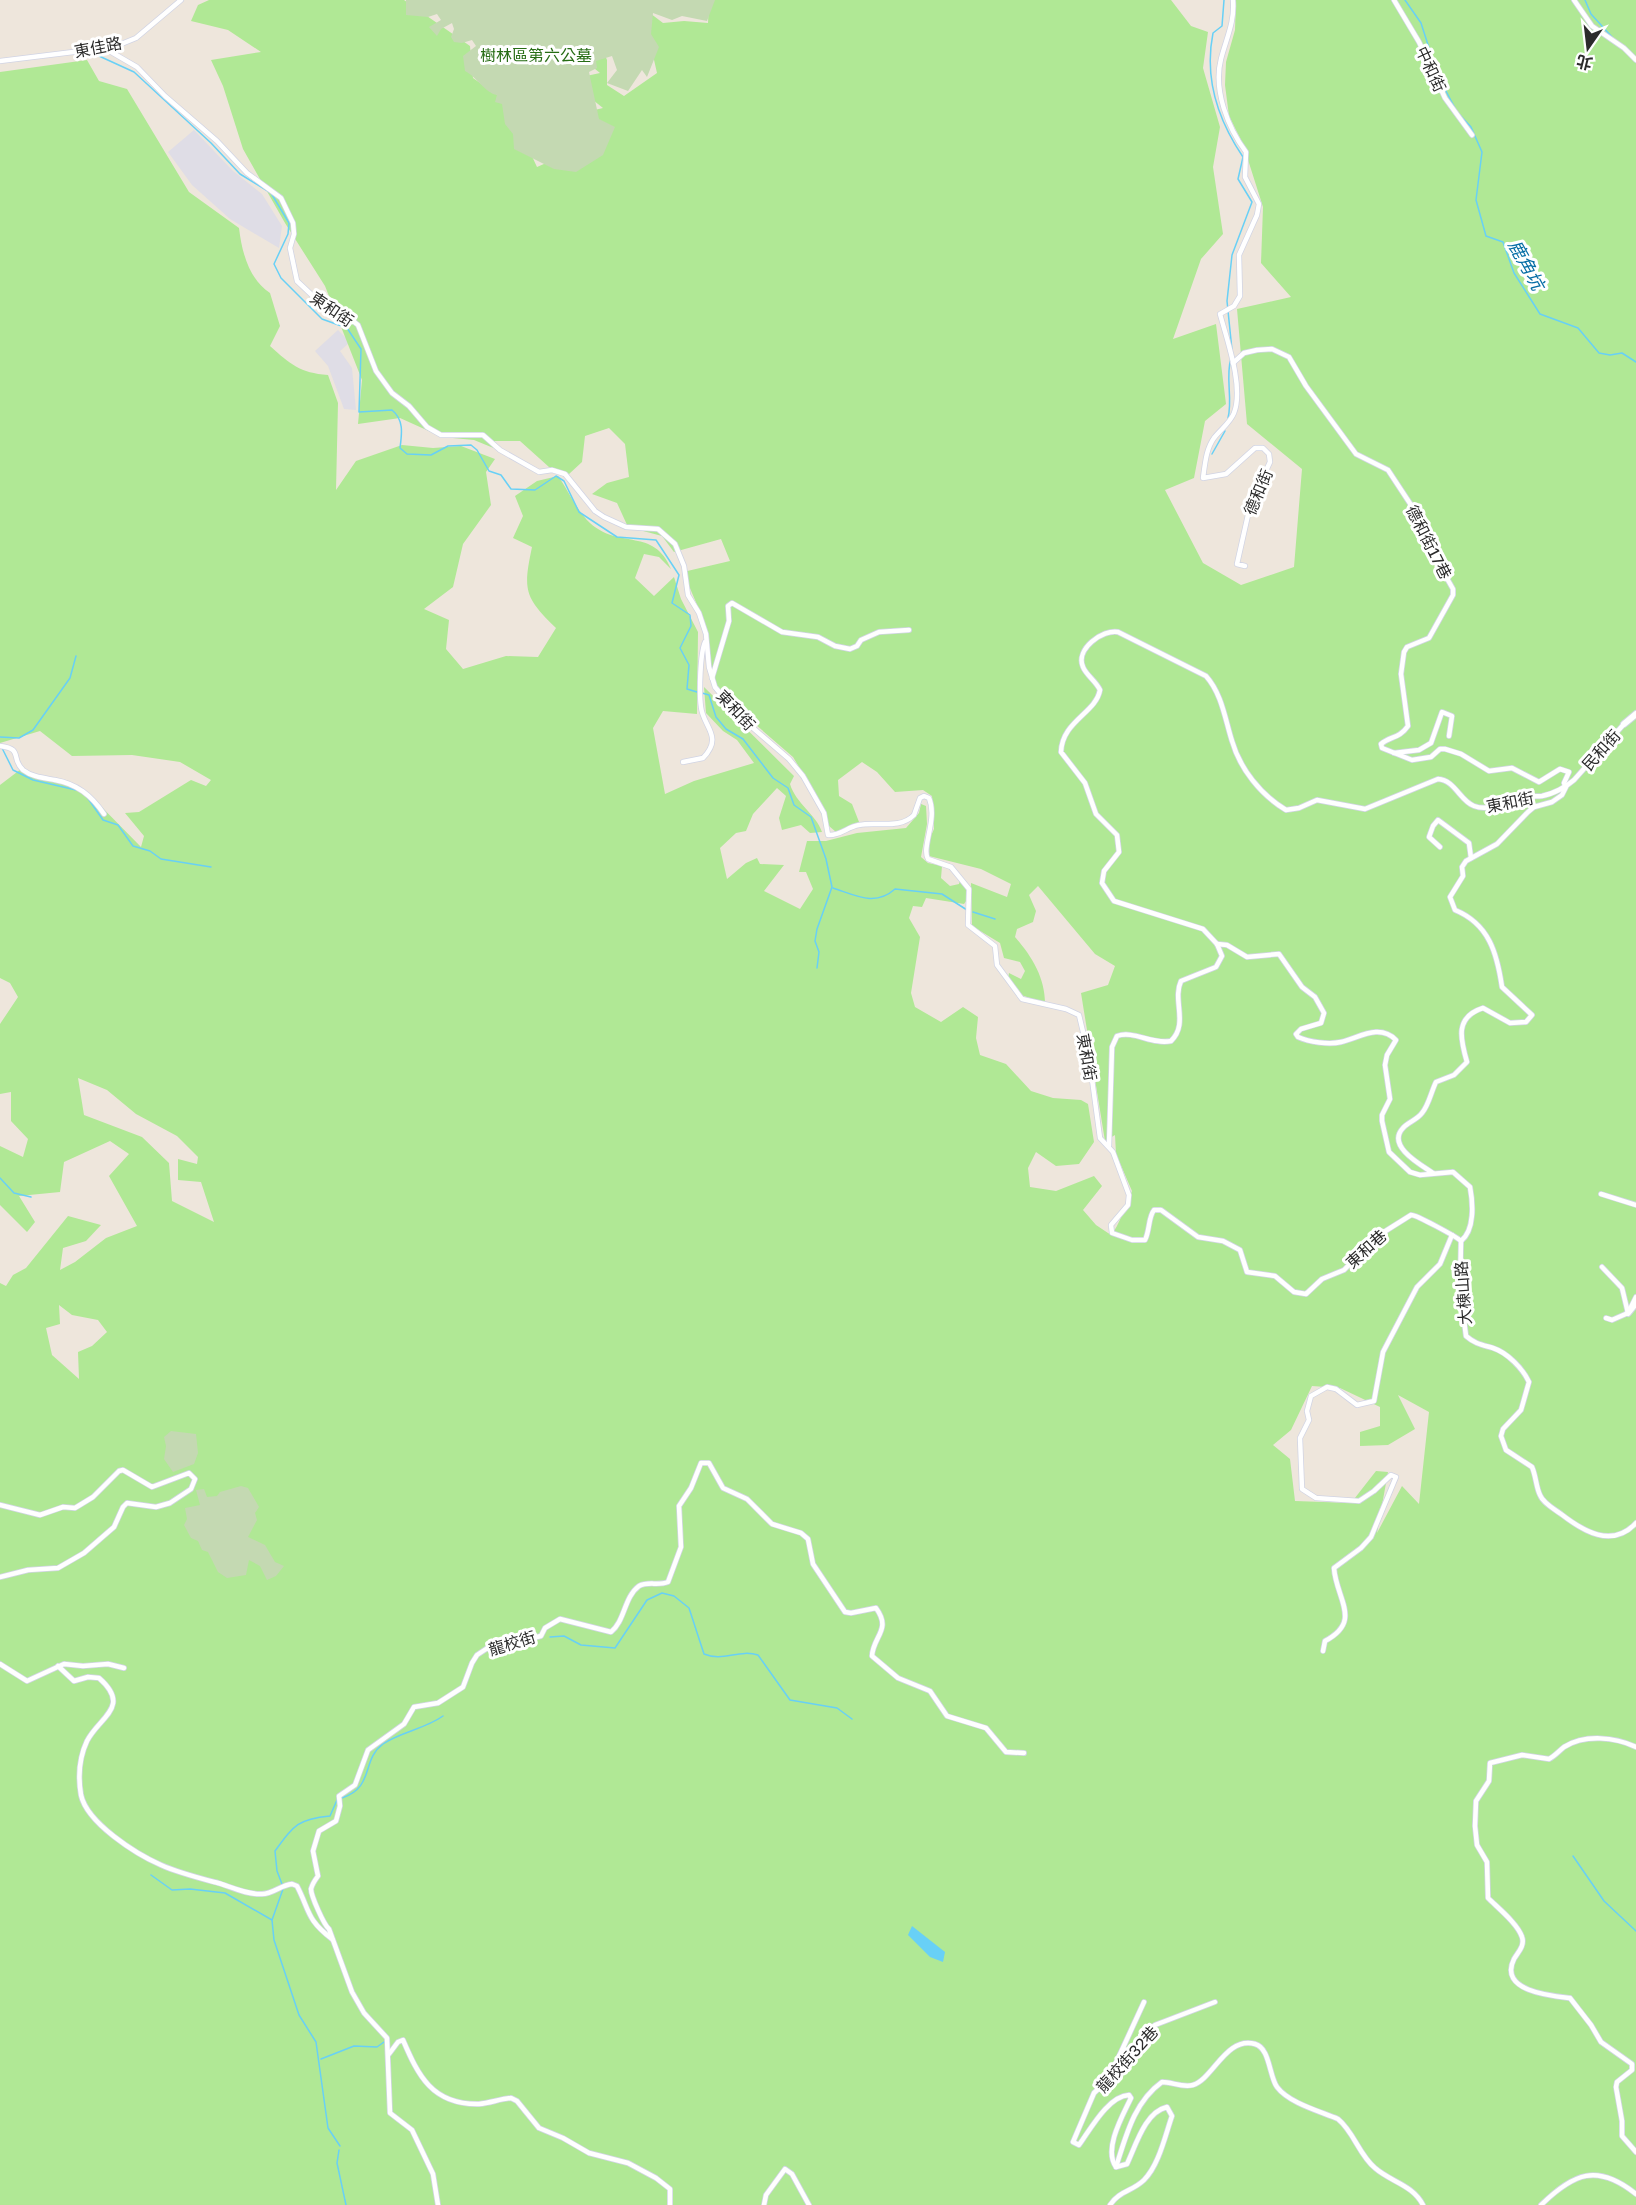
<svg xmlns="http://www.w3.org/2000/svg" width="1636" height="2205" viewBox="0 0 1636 2205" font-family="'Golos Text','Noto Sans TC',sans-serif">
<rect width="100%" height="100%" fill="#eee6dc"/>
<g fill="#dfdde6">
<path d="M 194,130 L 233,171 L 262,194 L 282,226 L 279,248 L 230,219 L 192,185 L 168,152 Z"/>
<path d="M 338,330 L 350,342 L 340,351 L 352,368 L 356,410 L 344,409 L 328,366 L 315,351 Z"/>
</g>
<path fill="#b0e895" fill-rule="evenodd" d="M 209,0 L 404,0 L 470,46 L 473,78 L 506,101 L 537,167 L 592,143 L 582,113 L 603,108 L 573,84 L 577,78 L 600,73 L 584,60 L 592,24 L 607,60 L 607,85 L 624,96 L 657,73 L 642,7 L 663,23 L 684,21 L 708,23 L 709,0 L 1171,0 L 1191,26 L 1208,32 L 1203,68 L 1220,127 L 1213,167 L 1223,234 L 1201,259 L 1173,339 L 1216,324 L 1226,404 L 1205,421 L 1194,478 L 1165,490 L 1203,563 L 1241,585 L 1294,567 L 1302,469 L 1247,424 L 1237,309 L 1291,297 L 1261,263 L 1263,207 L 1243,144 L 1229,116 L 1225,85 L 1226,62 L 1235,30 L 1236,0 L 1636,0 L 1636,2205 L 0,2205 L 0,1283 L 6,1286 L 13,1275 L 26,1268 L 68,1216 L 101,1225 L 86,1241 L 63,1248 L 60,1270 L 75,1262 L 106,1238 L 137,1226 L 109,1176 L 129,1154 L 110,1141 L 64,1162 L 60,1192 L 19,1196 L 35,1222 L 27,1232 L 0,1205 L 0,1146 L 23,1157 L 28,1139 L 11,1121 L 11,1092 L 0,1094 L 0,1024 L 18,997 L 10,983 L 0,978 L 0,785 L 21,769 L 85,790 L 141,847 L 144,836 L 125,813 L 139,812 L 191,780 L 206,786 L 211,780 L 180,762 L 132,755 L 72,756 L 40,731 L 0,743 L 0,72 L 87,60 L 99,81 L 127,89 L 189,192 L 239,228 C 242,253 249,279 270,293 L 280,326 L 270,346 C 290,364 300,373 328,375 L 338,403 L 336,490 L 356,461 L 402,445 L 433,448 L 461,446 L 495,459 L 486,472 L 491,505 L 463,544 L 453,587 L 424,609 L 449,620 L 446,649 L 463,669 L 506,656 L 538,657 L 556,628 C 524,597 523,590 532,547 L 513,538 L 523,516 L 515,496 L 537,481 L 558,476 C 568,490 577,511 590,523 C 620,550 654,527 671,569 L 659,557 L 644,554 L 635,578 L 654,596 L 674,577 L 681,599 L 698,632 L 697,714 L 663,711 L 653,728 L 665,794 L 694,781 L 754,763 L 737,740 L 723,731 L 706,713 L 704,687 L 794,776 L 790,784 C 796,804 816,814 822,832 L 810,833 L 801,825 L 782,830 L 779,818 L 786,796 L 777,788 L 753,814 L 746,831 L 736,833 L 720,848 L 727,879 L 746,863 L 757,858 L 760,864 L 784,865 L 764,891 L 800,909 L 813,889 L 806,872 L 799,872 L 807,841 L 826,841 L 857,833 L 906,828 L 919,813 L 921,804 L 926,806 L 927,824 L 921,857 L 928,863 L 942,866 L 941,878 L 950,886 L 959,884 L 960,880 L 966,881 L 969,897 L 964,904 L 926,898 L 922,907 L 913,906 L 909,918 L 920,937 L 911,993 L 915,1007 L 941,1022 L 963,1007 L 978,1017 L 976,1038 L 980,1055 L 1006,1064 L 1031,1091 L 1053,1098 L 1081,1100 L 1088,1104 L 1094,1142 L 1079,1164 L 1056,1166 L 1036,1152 L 1028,1168 L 1030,1187 L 1056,1191 L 1094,1176 L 1102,1186 L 1083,1210 L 1096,1225 L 1111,1235 C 1119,1226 1126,1204 1132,1191 L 1116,1154 L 1115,1135 L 1105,1141 L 1081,993 L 1108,985 L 1115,966 L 1095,954 L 1038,886 L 1029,895 L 1036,911 L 1033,922 L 1017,929 L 1015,937 C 1032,956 1045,978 1045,1003 L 1021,995 L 1008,979 L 1009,973 L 1021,979 L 1025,971 L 1020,962 L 1004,958 L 1000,943 L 972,926 L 971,883 L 1007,897 L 1011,884 L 981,869 L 929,856 L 927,845 L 934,829 L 932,796 L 923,790 L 895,792 L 877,772 L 862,762 L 838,780 L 839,796 L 852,804 L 859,822 L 836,832 L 829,826 L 822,805 L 793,757 L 718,692 L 707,653 L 701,614 L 683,572 L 730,561 L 721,539 L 674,552 L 662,536 L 628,527 L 617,503 L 592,494 L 607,483 L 629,477 L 625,444 L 609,428 L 585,436 L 582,462 L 569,474 L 549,467 L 520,441 L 494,441 L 496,446 L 520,459 L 474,440 L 442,437 L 400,418 L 358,424 L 362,380 L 325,286 L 285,223 L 243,149 L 223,86 L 211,60 L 261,52 L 228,30 L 191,21 L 198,5 ZM 78,1078 L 107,1090 L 136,1114 L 177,1136 L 198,1157 L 197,1164 L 178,1159 L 178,1180 L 201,1182 L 214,1222 L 172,1201 L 169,1163 L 142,1137 L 84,1115 ZM 59,1305 L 72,1315 L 98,1320 L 107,1332 L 92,1346 L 78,1352 L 79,1379 L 52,1355 L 46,1328 L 60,1324 ZM 1312,1386 L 1340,1388 L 1380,1407 L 1380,1426 L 1360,1432 L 1360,1446 L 1388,1445 L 1415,1429 L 1398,1395 L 1429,1412 L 1419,1504 L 1402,1486 L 1377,1533 L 1388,1472 L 1376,1471 L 1351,1503 L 1295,1501 L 1290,1459 L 1273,1445 L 1291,1430 Z"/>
<g fill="#c4d9b2">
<path d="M 406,0 L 715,0 L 707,21 L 682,16 L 672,20 L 653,13 L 651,34 L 659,47 L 647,77 L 642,70 L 628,91 L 607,83 L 617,70 L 612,56 L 596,61 L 597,68 L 589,72 L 599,119 L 615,127 L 603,155 L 576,172 L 554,169 L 514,149 L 513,134 L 505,124 L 502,104 L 495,102 L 497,95 C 485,93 477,77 465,71 L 463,56 L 476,46 L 472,40 L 462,43 L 454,42 L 451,37 L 454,29 L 452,23 L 441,29 L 437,36 L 429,27 L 441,20 L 437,14 L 428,17 L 406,15 Z"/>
<path d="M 171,1431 L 196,1434 L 198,1453 L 194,1464 L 173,1472 L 164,1459 L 166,1446 L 164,1437 Z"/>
<path d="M 241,1486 L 248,1488 L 259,1507 L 255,1513 L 257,1520 L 248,1537 L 265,1545 L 275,1562 L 284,1566 L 276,1576 L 267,1580 L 260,1566 L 249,1560 L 246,1575 L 227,1578 L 218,1572 L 208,1552 L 202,1550 L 198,1541 L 191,1538 L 184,1525 L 187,1519 L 185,1508 L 200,1505 L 196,1490 L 204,1489 L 207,1497 L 217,1496 L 220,1492 Z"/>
</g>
<path fill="#68d0f6" d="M 912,1926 L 945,1952 L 943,1962 L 930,1957 L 908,1935 Z"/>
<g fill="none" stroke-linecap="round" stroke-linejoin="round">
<g stroke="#68d0f6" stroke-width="1.5">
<path d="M 1224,0 L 1222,26 L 1213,33 C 1204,78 1218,120 1243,157 L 1238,179 L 1252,202 L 1232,255 L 1227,301 L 1232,350"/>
<path d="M 1405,0 L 1421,23 L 1438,76 L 1456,110"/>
<path d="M 1585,0 L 1591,14 L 1612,37"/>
<path d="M 99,56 L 134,72 L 211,143 L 240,174 L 271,193 L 289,223 L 288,234 L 274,264 L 281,278 L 322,319 L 347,328 L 361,349 L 359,412 L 392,410 C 404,420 402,433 400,448 L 407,454 L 431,455 L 448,446 L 471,445 L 477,450 L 489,471 L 501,475 L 511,489 L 535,490 L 556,476 L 564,481 L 579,512 L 617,537 L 656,540 L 679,575 L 672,603 L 690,615 L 691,626 L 680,648 L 689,665 L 687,689 L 697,692"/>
<path d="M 1459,114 L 1471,127 L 1482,152 L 1476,200 L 1486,236 L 1503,242 L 1514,273 L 1540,314 L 1578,328 L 1599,353 L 1610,355 L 1622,353 L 1636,362"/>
<path d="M 1228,418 C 1233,398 1225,378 1231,358"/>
<path d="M 1212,454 L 1225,431"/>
<path d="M 702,693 L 709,695 L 716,717 L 726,729 L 743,739 L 773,778 L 788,788 L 794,805 L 811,817 L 826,859 L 832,887 L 817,929 L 815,941 L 819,952 L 817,968"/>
<path d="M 0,737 L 19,738 L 33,730 L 70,678 L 76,656"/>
<path d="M 2,748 L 13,770 L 33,780 L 76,790"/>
<path d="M 87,797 L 103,820 L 118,825 L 133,846 L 150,851 L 161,859 L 211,867"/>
<path d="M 833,888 C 855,895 875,907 895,889 L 942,894 L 967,910"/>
<path d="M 973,912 L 995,919"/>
<path d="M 0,1178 L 14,1193 L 31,1197"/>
<path d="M 550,1637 L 564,1636 L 581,1645 L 615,1648 L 647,1600 L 662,1593 L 674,1596 L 689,1608 L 704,1654 C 723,1662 739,1649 758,1655 L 790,1700 L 837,1708 L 852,1719"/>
<path d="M 342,1798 C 375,1787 361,1760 383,1744 C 400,1732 425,1729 443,1716"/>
<path d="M 1573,1856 L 1604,1901 L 1636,1931"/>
<path d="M 151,1875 L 172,1890 L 190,1889 L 225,1893 L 272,1920"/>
<path d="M 282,1884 L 277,1871 L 275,1851 C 294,1825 298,1819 330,1816 L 337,1800"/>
<path d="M 283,1889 L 272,1920 L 274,1940 L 299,2015 L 316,2042 L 328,2128 L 340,2146"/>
<path d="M 321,2059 L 354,2046 L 377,2047 L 384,2042"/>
<path d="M 339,2150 L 337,2163 L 346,2205"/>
</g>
<g stroke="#d1d4e4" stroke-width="6">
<g id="minor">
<path d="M 1233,0 C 1235,22 1226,39 1221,59 C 1213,90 1228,128 1246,152 L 1245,177 L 1259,204 L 1257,215 L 1239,255 L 1240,296 L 1234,306 L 1220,314 C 1227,340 1244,387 1234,413 C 1230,423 1221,429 1214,438 C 1206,449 1205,464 1203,478 L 1226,474 L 1255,448 L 1263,448 L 1269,454 L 1270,462 L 1250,506 L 1237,564 L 1245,566"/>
<path d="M 1394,0 L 1419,42 L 1445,98 L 1472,135"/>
<path d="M 1574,0 L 1592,26 L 1624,48 L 1636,60"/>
<path d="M 106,49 L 137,67 L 165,96 L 217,141 L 247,173 L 281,198 L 293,223 L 294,234 L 290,248 L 297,281 L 315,298 L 343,313 L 358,325 L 376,371 L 392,393 L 409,406 L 427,427 L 441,435 L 483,435 L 500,450 L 539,472 L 552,470 L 565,474 L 595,511 L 604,517 L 626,527 L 658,529 L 675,544 L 684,566 L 688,595 L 699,613 L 706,634 L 709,667 L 715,687 L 739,716 L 789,759 L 803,776 L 824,813 L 828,835 C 840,836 847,827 859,825 C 877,821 899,830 914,815 L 920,798 L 924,796 L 929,798 C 938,819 921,848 928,859 L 951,867 L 969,889 L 968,925 L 995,946 L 997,965 L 1022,999 L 1066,1009 L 1079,1015 L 1089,1057 L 1100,1138 L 1113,1152 L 1129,1195 L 1128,1205 L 1111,1225 L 1112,1233 L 1132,1240 L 1145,1240 C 1150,1230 1148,1218 1154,1210 L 1161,1210 L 1198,1237 L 1223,1241 L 1240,1250 L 1247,1272 L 1275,1276 L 1294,1292 L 1306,1294 L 1322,1279 L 1344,1270 L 1376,1237 L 1411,1215 C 1415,1214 1457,1237 1461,1241"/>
<path d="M 0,61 L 114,47 L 136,38 L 181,0"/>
<path d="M 1233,363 L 1244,353 L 1257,350 L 1272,349 L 1289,357 L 1306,386 L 1356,454 L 1388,470 L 1413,508 L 1424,538 L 1453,589 L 1453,595 L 1429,638 L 1407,647 L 1404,652 L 1401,674 L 1408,726 C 1399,739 1390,736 1381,744 L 1382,748 L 1412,760 L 1431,757 L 1440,749 L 1445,749 L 1461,754 L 1489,771 L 1512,768 L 1539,782 L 1560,769 L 1569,772 L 1564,783 L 1566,787 L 1562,795 L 1552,802 L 1534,807 L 1528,812 L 1497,844 L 1466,861 L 1462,867 L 1463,876 L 1450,897 L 1455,910 C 1489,924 1497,953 1502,987 L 1532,1015 L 1526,1022 L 1510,1023 L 1483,1008 C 1455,1017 1460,1038 1467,1062 L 1454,1075 L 1436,1082 C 1431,1092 1429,1105 1422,1113 C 1417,1120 1408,1122 1403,1128 C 1386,1146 1421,1165 1433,1173"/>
<path d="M 712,678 L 729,621 L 728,606 L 732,603 L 782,632 L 818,637 L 835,646 L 850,649 L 857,646 L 861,640 L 879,632 L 909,630"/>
<path d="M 0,746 C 24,749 10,758 23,770 C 32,777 44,778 55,780 C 77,784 91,795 104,814"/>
<path d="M 1394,753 L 1419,750 L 1431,743 L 1442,712 L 1452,716 L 1449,736"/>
<path d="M 683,762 L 703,758 C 724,736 703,727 701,707 C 699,693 700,654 705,642"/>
<path d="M 1440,847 L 1429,837 L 1433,826 L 1438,820 L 1469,843 L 1471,858"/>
<path d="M 1217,944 L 1227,945 L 1247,957 L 1279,954 L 1302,987 L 1315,997 L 1324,1013 L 1321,1023 L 1301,1029 L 1296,1034 L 1298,1037 C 1309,1042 1329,1045 1341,1042 C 1359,1038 1379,1023 1396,1040 L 1387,1055 L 1385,1065 L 1390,1099 L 1382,1115 L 1382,1121 L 1389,1152 L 1410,1172 L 1420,1175 L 1453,1172 L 1470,1187 C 1473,1203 1475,1230 1461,1241"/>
<path d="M 1109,1146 L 1112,1047 L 1117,1036 C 1134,1030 1152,1045 1171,1041 C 1189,1024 1172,1000 1181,981 L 1216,967 L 1222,956 L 1217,944 L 1203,929 L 1114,901 L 1102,883 L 1104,871 L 1119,852 L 1117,835 L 1096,814 L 1085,783 L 1061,752 C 1062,721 1096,713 1100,690 C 1096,681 1086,675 1083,667 C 1075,649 1103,629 1118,632 L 1206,676 C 1222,694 1225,719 1232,741 C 1240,769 1261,795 1286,810 L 1299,808 L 1317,800 L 1365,809 L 1438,779 C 1455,780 1460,801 1474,806 C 1489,812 1505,802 1519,797 C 1527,795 1534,797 1542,796 C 1553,794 1566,787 1574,780 L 1624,724"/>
<path d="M 1601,1194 L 1636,1205"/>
<path d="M 1461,1241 L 1460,1289 L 1466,1336 C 1475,1344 1483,1345 1493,1348 C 1508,1353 1523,1369 1529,1382 L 1521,1410 L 1503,1429 L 1501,1436 L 1506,1450 L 1532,1467 C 1536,1476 1536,1487 1540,1495 C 1543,1503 1554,1509 1561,1514 C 1583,1531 1612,1549 1636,1523"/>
<path d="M 1602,1267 L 1622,1288 L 1628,1313"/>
<path d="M 1606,1318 L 1612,1320 L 1628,1313 L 1636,1297"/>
<path d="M 0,1505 L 40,1515 L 63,1507 L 75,1508 L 93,1497 L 119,1471 L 123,1470 L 152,1487 L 189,1473 L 195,1479 L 191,1489 L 170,1503 L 156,1507 L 127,1503 L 123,1507 L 114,1527 L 84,1553 L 58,1568 L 28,1570 L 0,1577"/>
<path d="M 1323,1651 L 1325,1641 C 1363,1621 1336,1599 1334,1568 L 1361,1548 L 1371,1537 L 1396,1477 L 1391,1475 L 1374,1491 L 1359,1501 L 1316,1498 L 1302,1489 L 1300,1438 L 1309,1420 L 1307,1411 L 1311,1396 L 1327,1387 L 1336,1389 L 1357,1405 L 1374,1401 L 1383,1352 L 1417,1287 L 1440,1264 L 1452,1235"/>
<path d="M 0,1664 L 27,1681 L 64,1664 L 83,1666 L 108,1664 L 124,1668"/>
<path d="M 58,1666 L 74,1681 L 88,1677 L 99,1678 C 132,1707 99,1717 87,1741 C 79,1758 78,1777 81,1795 C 87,1823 136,1854 161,1865 C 179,1873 199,1878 218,1883 C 231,1887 248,1895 262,1894 C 273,1894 281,1885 292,1884 L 297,1886 C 310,1911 306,1919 332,1939"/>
<path d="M 1636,1747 C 1615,1737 1585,1734 1564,1747 C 1559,1751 1555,1756 1549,1759 L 1522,1755 L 1490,1763 L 1489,1781 L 1476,1801 L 1475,1826 L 1477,1845 L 1487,1862 L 1488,1898 C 1498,1908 1518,1924 1522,1937 C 1525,1946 1518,1952 1514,1959 C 1498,1991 1551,1996 1570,1998 L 1591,2025 L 1601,2042 L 1632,2064 L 1632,2070 L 1617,2082 L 1616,2087 L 1622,2121 L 1622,2136 L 1636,2152"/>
<path d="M 389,2054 L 398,2042 L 403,2040 C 418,2075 432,2105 479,2104 C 490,2103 500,2099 511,2098 L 517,2101 L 539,2128 L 563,2138 L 589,2153 L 628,2163 L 656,2178 L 670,2189 L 670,2205"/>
<path d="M 1110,2076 L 1144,2002"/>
<path d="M 1116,2167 C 1126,2136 1134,2102 1162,2082 C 1172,2082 1183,2088 1193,2085 C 1213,2079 1226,2036 1255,2044 C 1270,2048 1269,2076 1277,2087 C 1289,2103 1319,2111 1338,2119 C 1354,2132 1359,2155 1375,2168 C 1391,2182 1413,2185 1423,2205"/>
<path d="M 438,2205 L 433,2174 L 412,2130 L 390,2113 L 387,2038 L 364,2013 L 352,1992 L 329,1929 C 324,1925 311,1896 311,1889 C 312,1885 315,1880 318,1876 L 313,1851 L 319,1831 L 336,1821 L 340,1806 L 339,1796 L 355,1785 L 368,1750 L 404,1724 L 414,1707 L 438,1703 L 463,1687 L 472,1663 L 477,1655 L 486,1649 L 541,1636 L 545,1628 L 560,1619 L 611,1632 C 625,1621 624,1597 639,1586 C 648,1581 658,1586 668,1582 L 681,1547 L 679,1506 L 691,1488 L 701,1463 L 709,1463 L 723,1488 L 747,1499 L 772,1524 L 801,1533 L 808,1539 L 813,1564 L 845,1612 L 851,1613 L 876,1608 C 892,1630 873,1636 872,1656 L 898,1678 L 930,1691 L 947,1716 L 986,1728 L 1006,1752 L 1024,1753"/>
<path d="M 764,2205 L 766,2195 L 785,2169 L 792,2174 L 809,2205"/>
<path d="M 1110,2205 C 1119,2191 1133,2191 1144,2180 C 1159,2165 1165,2136 1172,2116 L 1167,2107 C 1145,2112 1136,2145 1127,2164 L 1116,2167 C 1103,2149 1123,2115 1131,2098 L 1129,2095 C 1108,2096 1090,2130 1079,2145 L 1073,2142 L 1094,2093 L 1134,2055 L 1155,2025 L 1215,2002"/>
<path d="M 1541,2205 C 1574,2173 1597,2163 1636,2194"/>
</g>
</g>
<g stroke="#d1d4e4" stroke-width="8">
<g id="tertiary">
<path d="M 1624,724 L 1636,714"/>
<path d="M 1628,1313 L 1636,1303"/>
</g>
</g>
<use href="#minor" stroke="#fff" stroke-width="4.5"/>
<use href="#tertiary" stroke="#fff" stroke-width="6"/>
</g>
<g text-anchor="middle" stroke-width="6" stroke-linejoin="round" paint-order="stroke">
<g font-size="16" fill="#2b2b2b" stroke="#fff">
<text transform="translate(98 47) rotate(-11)" y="6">東佳路</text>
<text transform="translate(1431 69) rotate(65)" y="6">中和街</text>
<text transform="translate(332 309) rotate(34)" y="6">東和街</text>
<text transform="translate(1258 492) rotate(-67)" y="6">德和街</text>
<text transform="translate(1429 542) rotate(63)" y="6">德和街17巷</text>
<text transform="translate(736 710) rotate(47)" y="6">東和街</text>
<text transform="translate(1601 750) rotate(-48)" y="6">民和街</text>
<text transform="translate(1510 802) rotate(-11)" y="6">東和街</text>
<text transform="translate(1087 1057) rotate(80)" y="6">東和街</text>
<text transform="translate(1366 1249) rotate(-42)" y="6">東和巷</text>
<text transform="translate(1463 1293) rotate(-94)" y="6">大棟山路</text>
<text transform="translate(512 1643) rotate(-17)" y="6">龍校街</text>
<text transform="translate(1127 2059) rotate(-48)" y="6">龍校街32巷</text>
</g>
<g font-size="16" fill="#276d15" stroke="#fff">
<text x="536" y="61">樹林區第六公墓</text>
</g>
<g font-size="18" font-style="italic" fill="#056da5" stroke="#fff">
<text transform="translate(1526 265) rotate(61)" y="6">鹿角坑</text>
</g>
</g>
<g transform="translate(1588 48) rotate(194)" stroke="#ffffff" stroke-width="4.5" paint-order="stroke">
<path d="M0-4.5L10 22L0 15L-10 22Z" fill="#2b2b2b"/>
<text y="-9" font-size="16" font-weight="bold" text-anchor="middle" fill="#2b2b2b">北</text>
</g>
</svg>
